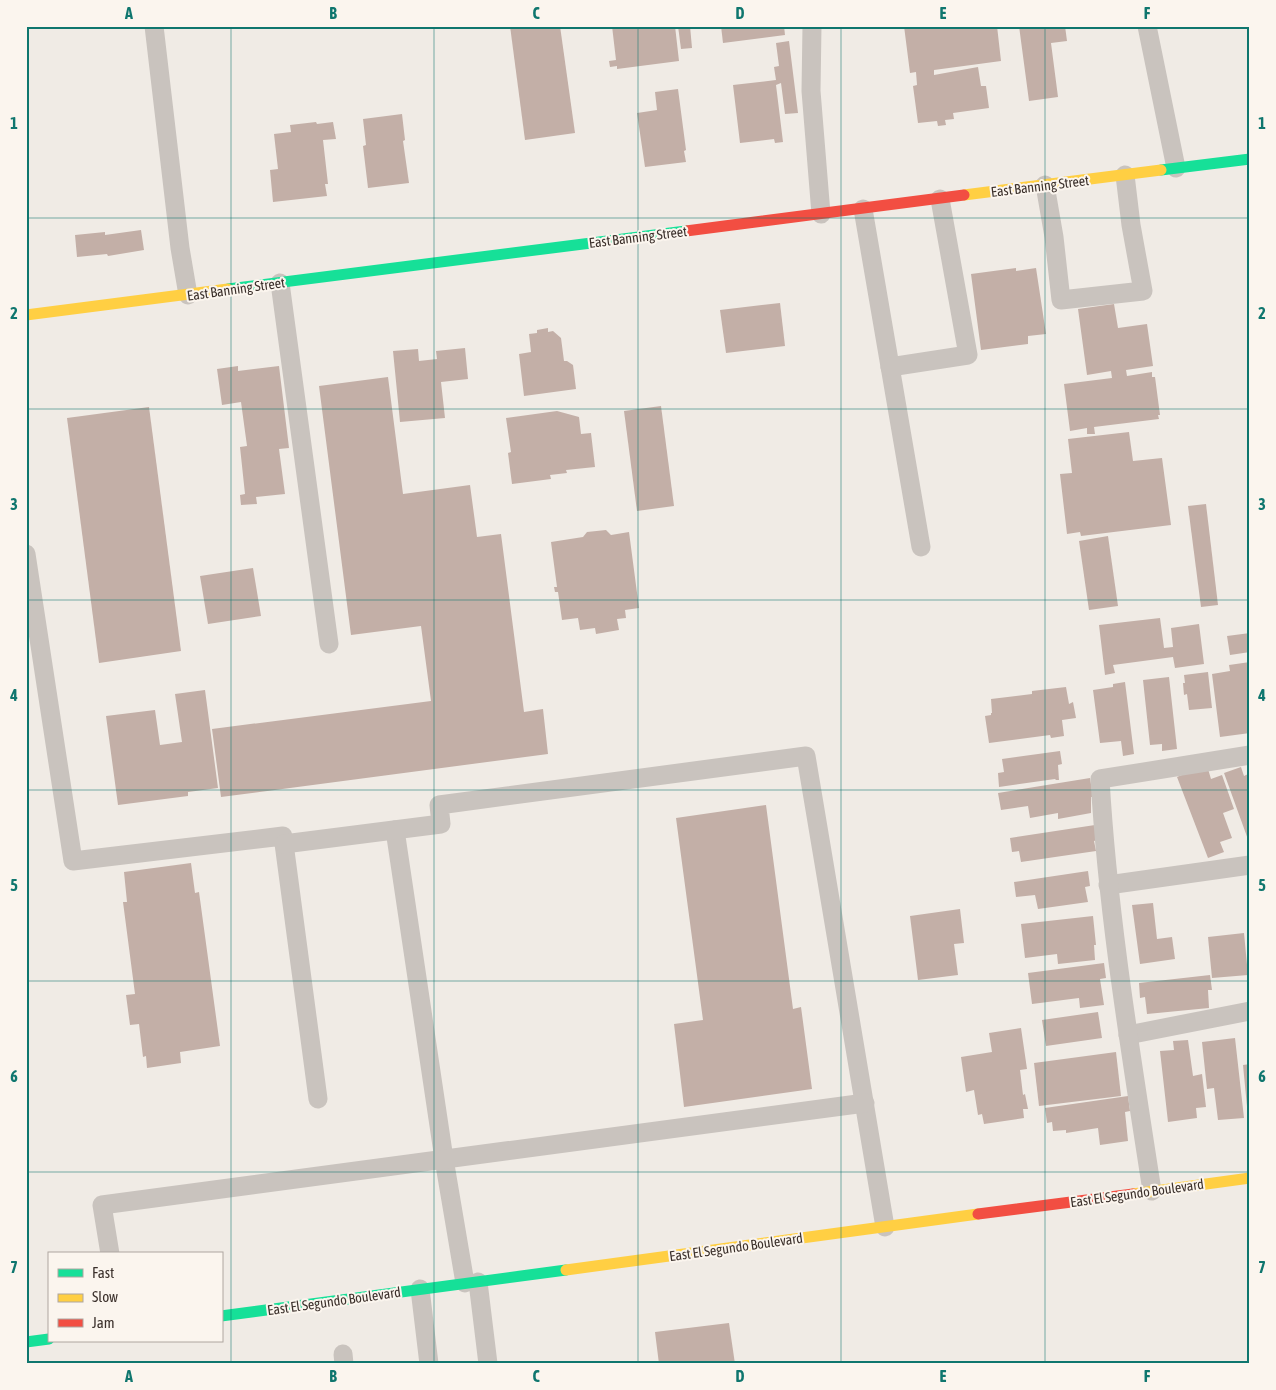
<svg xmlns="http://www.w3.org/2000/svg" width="1276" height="1390" viewBox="0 0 1276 1390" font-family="'Asap Condensed',sans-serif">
<rect width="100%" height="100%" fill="#f0ebe5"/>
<g fill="#c3afa7">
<path d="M 510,26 L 560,26 L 575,133 L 525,140 Z"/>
<path d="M 612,26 L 675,26 L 679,61 L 617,69 L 617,66 L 610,67 L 609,61 L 616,60 Z"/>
<path d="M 678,26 L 690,26 L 692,48 L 681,49 Z"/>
<path d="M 721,26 L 784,26 L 785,35 L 723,43 Z"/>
<path d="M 904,26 L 997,26 L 1001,61 L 934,70 L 934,75 L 978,67 L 981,86 L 986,86 L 989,108 L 953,113 L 954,119 L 945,120 L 946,125 L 938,126 L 937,121 L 918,123 L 913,86 L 917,85 L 916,72 L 910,73 Z"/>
<path d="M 1019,26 L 1065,26 L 1067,41 L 1051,43 L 1058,97 L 1029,101 Z"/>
<path d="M 789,41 L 798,113 L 785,114 L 781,83 L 776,85 L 783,142 L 775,143 L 774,139 L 740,143 L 733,85 L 776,80 L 774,67 L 779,66 L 776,43 Z"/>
<path d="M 678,89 L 686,150 L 684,151 L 686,162 L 645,167 L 637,113 L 657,110 L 655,92 Z"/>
<path d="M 402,114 L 405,140 L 403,141 L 409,183 L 368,188 L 363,146 L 366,145 L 363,119 Z"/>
<path d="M 316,122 L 317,124 L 333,122 L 336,139 L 323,140 L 328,184 L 325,184 L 327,196 L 273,202 L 270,170 L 278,169 L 274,134 L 291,132 L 290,125 Z"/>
<path d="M 141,230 L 144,250 L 108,256 L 107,254 L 77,257 L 75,235 L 105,232 L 105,235 Z"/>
<path d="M 1016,268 L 1016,271 L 1036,268 L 1046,334 L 1028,336 L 1028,344 L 981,350 L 971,274 Z"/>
<path d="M 780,303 L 785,346 L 726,353 L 720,310 Z"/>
<path d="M 1114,304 L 1118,328 L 1147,324 L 1153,366 L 1126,370 L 1127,376 L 1152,372 L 1152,377 L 1155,377 L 1160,415 L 1158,415 L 1159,419 L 1094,427 L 1095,434 L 1087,434 L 1087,428 L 1070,431 L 1064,384 L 1112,378 L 1111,371 L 1087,375 L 1078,309 Z"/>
<path d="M 548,328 L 548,332 L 553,331 L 561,338 L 564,361 L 567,361 L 573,365 L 576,389 L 524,396 L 519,354 L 531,352 L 529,334 L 537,333 L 537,330 Z"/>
<path d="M 465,348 L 468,379 L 441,382 L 445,418 L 400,422 L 393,351 L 418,349 L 419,361 L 437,359 L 436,351 Z"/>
<path d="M 238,366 L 238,371 L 279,366 L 289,448 L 279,449 L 285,494 L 256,497 L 257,504 L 241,505 L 240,495 L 245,494 L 240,447 L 247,446 L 241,402 L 222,405 L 217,369 Z"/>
<path d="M 388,377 L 403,494 L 470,485 L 477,537 L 501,534 L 524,712 L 543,709 L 548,754 L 221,797 L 212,729 L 431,701 L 421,626 L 351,635 L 319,386 Z"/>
<path d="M 661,406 L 674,506 L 637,511 L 624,411 Z"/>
<path d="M 149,407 L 181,651 L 99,663 L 67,418 Z"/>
<path d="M 557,411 L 579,417 L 581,434 L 591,433 L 595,467 L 566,470 L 567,473 L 550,475 L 551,479 L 512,484 L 508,453 L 511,452 L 506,418 Z"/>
<path d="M 1129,432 L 1133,461 L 1162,458 L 1171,525 L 1081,536 L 1080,532 L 1067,534 L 1060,474 L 1072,473 L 1068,439 Z"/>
<path d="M 1206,504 L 1218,605 L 1201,607 L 1188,506 Z"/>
<path d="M 606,530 L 611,535 L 629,532 L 639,608 L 625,610 L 626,618 L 617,619 L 619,630 L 596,634 L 595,628 L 580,630 L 578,618 L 562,620 L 558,592 L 555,592 L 554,587 L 557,587 L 551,542 L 583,537 L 587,532 Z"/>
<path d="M 1108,536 L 1118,606 L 1089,610 L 1079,541 Z"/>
<path d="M 253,568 L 261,616 L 208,624 L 200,576 Z"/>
<path d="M 1160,618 L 1164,648 L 1173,647 L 1171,628 L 1199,624 L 1204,664 L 1175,668 L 1173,657 L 1113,665 L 1115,673 L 1105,675 L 1099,625 Z"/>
<path d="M 1250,633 L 1250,652 L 1230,655 L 1227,636 Z"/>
<path d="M 1250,662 L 1250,733 L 1220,737 L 1212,674 L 1230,671 L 1229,665 Z"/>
<path d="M 1208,672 L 1212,708 L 1189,710 L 1187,694 L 1184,695 L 1183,683 L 1185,683 L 1184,675 Z"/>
<path d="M 1169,677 L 1177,749 L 1162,751 L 1162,744 L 1150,745 L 1143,680 Z"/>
<path d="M 1125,682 L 1134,754 L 1123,756 L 1121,741 L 1100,743 L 1093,690 L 1113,687 L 1113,684 Z"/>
<path d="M 1066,687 L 1069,704 L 1073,702 L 1076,718 L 1062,720 L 1064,736 L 1051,738 L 1050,735 L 989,743 L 985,716 L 991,715 L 991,713 L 992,713 L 991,699 L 1032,694 L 1032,691 Z"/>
<path d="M 205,690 L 218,788 L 188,792 L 188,796 L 118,805 L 106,716 L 155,710 L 160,745 L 182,742 L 175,694 Z"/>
<path d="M 1060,751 L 1062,764 L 1058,765 L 1059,780 L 1056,780 L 1055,779 L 999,787 L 998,773 L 1004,772 L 1002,759 Z"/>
<path d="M 1241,767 L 1244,776 L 1250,773 L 1250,845 L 1224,773 Z"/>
<path d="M 1208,769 L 1211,779 L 1222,775 L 1234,809 L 1223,813 L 1232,838 L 1220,842 L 1224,852 L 1208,858 L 1177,777 L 1194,770 Z"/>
<path d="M 1090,778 L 1093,797 L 1091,797 L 1091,813 L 1058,819 L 1058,813 L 1030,818 L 1028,806 L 1001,810 L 998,793 Z"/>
<path d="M 766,805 L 793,1009 L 801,1007 L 812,1089 L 684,1107 L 674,1024 L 703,1020 L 676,818 Z"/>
<path d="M 1095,825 L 1098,840 L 1094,841 L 1096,851 L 1021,862 L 1019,851 L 1012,852 L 1010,838 Z"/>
<path d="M 191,863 L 195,893 L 199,892 L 220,1046 L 180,1052 L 181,1063 L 147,1068 L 146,1056 L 143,1057 L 139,1024 L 130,1025 L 126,995 L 135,994 L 123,902 L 127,902 L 124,872 Z"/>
<path d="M 1088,871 L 1090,886 L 1085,887 L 1088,902 L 1038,909 L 1035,895 L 1016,897 L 1014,882 Z"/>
<path d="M 1153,903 L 1157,939 L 1172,937 L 1175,959 L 1140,964 L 1132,905 Z"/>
<path d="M 960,909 L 964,943 L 954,944 L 958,975 L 918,980 L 910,916 Z"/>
<path d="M 1093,916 L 1096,945 L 1094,945 L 1095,960 L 1058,964 L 1057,954 L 1025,958 L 1021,924 Z"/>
<path d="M 1244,933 L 1248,975 L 1212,978 L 1208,937 Z"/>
<path d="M 1104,963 L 1106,978 L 1100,979 L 1104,1005 L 1080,1008 L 1079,998 L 1032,1004 L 1028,973 Z"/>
<path d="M 1210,975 L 1212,990 L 1208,990 L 1209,1008 L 1147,1014 L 1145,997 L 1140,998 L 1139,983 Z"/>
<path d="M 1098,1012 L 1102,1038 L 1046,1046 L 1042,1020 Z"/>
<path d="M 1021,1028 L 1027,1069 L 1020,1070 L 1023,1095 L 1025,1094 L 1028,1109 L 1023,1109 L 1024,1118 L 984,1124 L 982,1114 L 978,1115 L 974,1090 L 966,1092 L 961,1057 L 992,1052 L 989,1033 Z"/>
<path d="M 1235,1038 L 1244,1118 L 1218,1120 L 1214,1088 L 1207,1089 L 1202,1042 Z"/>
<path d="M 1188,1040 L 1193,1076 L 1202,1074 L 1206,1107 L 1196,1108 L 1197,1118 L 1168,1122 L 1160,1051 L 1174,1050 L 1173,1041 Z"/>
<path d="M 1116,1052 L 1121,1096 L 1039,1106 L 1034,1063 Z"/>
<path d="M 1250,1064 L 1250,1117 L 1248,1117 L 1243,1065 Z"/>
<path d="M 1128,1096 L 1130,1111 L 1125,1112 L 1128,1141 L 1100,1145 L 1098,1128 L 1066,1133 L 1066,1130 L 1053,1131 L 1052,1122 L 1047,1123 L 1045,1108 Z"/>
<path d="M 729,1323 L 735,1364 L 659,1364 L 655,1332 Z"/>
</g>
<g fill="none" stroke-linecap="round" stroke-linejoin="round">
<g stroke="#c9c3be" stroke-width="19">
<path d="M 154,26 L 180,248 L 188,295"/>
<path d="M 812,26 L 811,91 L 821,214"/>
<path d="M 1147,26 L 1176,168"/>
<path d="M 1045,185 L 1054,237 L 1061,300 L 1143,291 L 1131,225 L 1125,175"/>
<path d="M 863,209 L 921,547"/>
<path d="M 280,283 L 329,644"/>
<path d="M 890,367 L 968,355 L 940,199"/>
<path d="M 26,554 L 73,861 L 283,836 L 318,1099"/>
<path d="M 395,830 L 444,1159 L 465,1283"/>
<path d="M 284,844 L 441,824 L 439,805 L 806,756 L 885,1227"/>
<path d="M 1108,885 L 1250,865"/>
<path d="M 1128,1035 L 1250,1011"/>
<path d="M 1152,1191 C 1131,1054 1108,917 1100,779 L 1250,755"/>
<path d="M 110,1254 L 102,1205 L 865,1103"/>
<path d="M 478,1282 L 488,1364"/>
<path d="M 420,1289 L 429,1364"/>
<path d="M 343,1354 L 344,1364"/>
</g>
<g stroke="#16e098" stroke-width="11">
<path d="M 1161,170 L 1250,159"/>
<path d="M 228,289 L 686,231"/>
<path d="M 221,1316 L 566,1270"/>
<path d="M 26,1342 L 49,1339"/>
</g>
<g stroke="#ffcf43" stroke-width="11">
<path d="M 964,195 L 1161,170"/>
<path d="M 26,315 L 228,289"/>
<path d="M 1133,1194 L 1250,1178"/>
<path d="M 566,1270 L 978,1214"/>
</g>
<g stroke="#f24e42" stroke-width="11">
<path d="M 686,231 L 964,195"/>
<path d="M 978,1214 L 1133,1194"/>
</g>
</g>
<path fill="none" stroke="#0f766e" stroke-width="1" stroke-opacity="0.55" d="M 231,26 L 231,1364M 434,26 L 434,1364M 638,26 L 638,1364M 841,26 L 841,1364M 1045,26 L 1045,1364M 26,218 L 1250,218M 26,409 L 1250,409M 26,600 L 1250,600M 26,790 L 1250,790M 26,981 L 1250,981M 26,1172 L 1250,1172"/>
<g text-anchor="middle" stroke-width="4" stroke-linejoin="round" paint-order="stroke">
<g font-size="14" fill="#3b302b" stroke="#fbf5ee">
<text transform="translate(1040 186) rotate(-7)" y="5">East Banning Street</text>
<text transform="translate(638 237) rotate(-7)" y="5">East Banning Street</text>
<text transform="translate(236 289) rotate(-8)" y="5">East Banning Street</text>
<text transform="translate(1137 1193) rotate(-8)" y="5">East El Segundo Boulevard</text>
<text transform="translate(736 1247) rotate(-8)" y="5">East El Segundo Boulevard</text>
<text transform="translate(334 1301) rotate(-8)" y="5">East El Segundo Boulevard</text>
</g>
</g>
<rect width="1276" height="1390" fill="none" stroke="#fbf5ee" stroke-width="55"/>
<rect x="48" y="1252" width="175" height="90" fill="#fbf5ee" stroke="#aea6a0"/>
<rect x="58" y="1269" width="25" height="8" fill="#16e098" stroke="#aea6a0"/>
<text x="92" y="1278" font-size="15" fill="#3b302b">Fast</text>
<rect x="58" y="1294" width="25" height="8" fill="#ffcf43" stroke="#aea6a0"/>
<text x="92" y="1302" font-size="15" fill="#3b302b">Slow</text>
<rect x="58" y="1319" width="25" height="8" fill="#f24e42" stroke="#aea6a0"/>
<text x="92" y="1328" font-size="15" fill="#3b302b">Jam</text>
<rect x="28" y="28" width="1220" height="1334" fill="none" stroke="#0f766e" stroke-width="2"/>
<g font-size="16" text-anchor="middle" font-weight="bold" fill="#0f766e">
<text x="129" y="19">A</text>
<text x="333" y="19">B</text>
<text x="536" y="19">C</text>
<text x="740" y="19">D</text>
<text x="943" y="19">E</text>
<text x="1147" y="19">F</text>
<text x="14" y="129">1</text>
<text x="1262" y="129">1</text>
<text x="14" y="319">2</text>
<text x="1262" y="319">2</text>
<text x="14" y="510">3</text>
<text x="1262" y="510">3</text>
<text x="14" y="701">4</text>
<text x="1262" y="701">4</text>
<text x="14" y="891">5</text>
<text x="1262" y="891">5</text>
<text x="14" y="1082">6</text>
<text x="1262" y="1082">6</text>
<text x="14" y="1273">7</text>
<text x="1262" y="1273">7</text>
<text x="129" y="1382">A</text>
<text x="333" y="1382">B</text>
<text x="536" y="1382">C</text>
<text x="740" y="1382">D</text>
<text x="943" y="1382">E</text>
<text x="1147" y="1382">F</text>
</g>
</svg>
